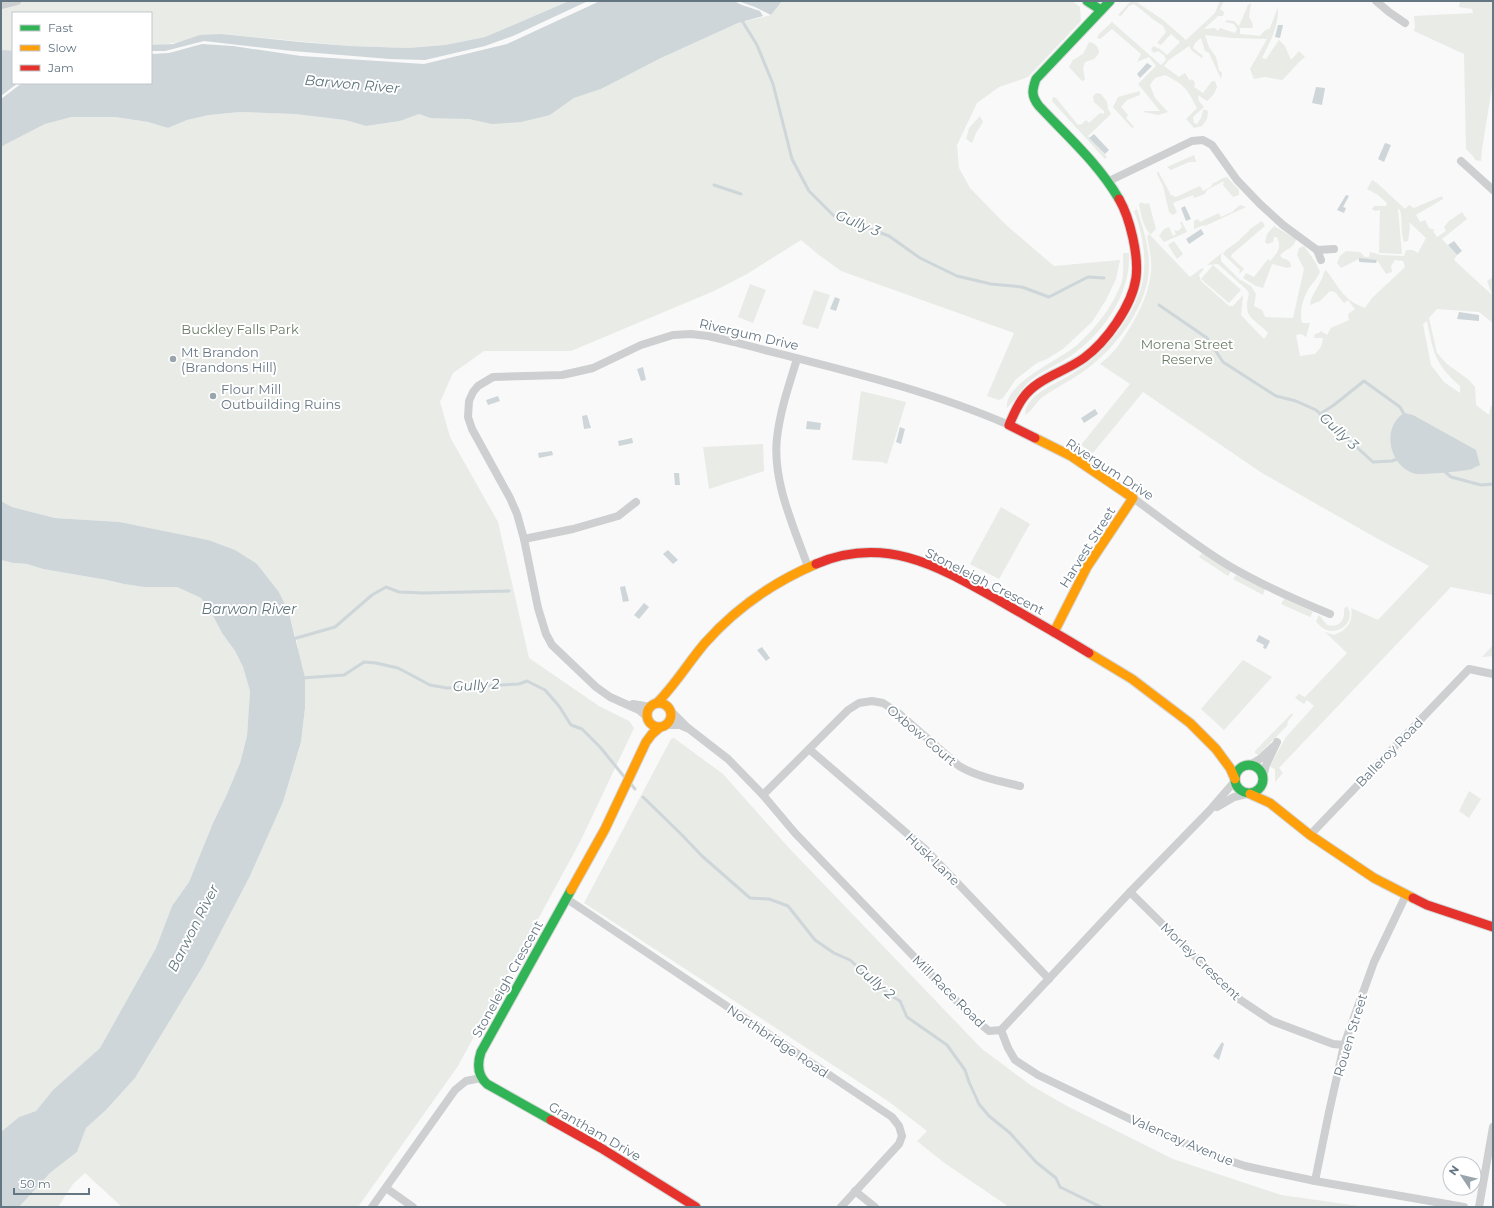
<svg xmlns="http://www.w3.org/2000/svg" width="1494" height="1208" viewBox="0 0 1494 1208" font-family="Montserrat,sans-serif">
<rect width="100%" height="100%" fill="#f9f9f9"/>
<g fill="#e8ebe6" fill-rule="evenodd">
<path d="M 19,1 L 569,1 L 485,37 L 445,45 L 408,48 L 349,46 L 221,34 L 151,47 L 151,13 L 13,13 L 13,51 L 1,51 L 1,5 Z"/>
<path d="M 782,1 L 1072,1 L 1080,7 L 1081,21 L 1028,77 L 999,87 L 977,103 L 957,145 L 959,168 L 970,188 L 1006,225 L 1054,266 L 1120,260 L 1116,279 L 1106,300 L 1092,322 L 1063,349 L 1047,359 L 1037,363 L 1016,379 L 1003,398 L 999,400 L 987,396 L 1014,333 L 841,271 L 819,255 L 801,240 L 747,274 L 714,291 L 571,351 L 484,351 L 453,373 L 440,402 L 450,437 L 498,522 L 529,658 L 599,706 L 629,721 L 634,728 L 581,840 L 458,1066 L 358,1207 L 122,1207 L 85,1173 L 73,1184 L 58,1207 L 19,1207 L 50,1173 L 77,1152 L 86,1128 L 106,1110 L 135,1078 L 203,966 L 250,876 L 283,802 L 301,742 L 305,708 L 297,642 L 289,613 L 279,592 L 257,564 L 207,540 L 120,522 L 55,518 L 12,507 L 1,501 L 1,147 L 8,143 L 45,124 L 71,116 L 115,117 L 148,122 L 168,128 L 187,120 L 209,115 L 240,112 L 295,114 L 345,120 L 366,126 L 400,121 L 419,114 L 430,118 L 452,118 L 550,115 L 574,98 L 601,89 L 661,58 L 738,23 L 771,15 Z"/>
<path d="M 1131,1 L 1135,1 L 1163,20 L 1186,40 L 1215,13 L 1220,1 L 1224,1 L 1220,9 L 1224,12 L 1223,16 L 1218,16 L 1204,29 L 1215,28 L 1218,31 L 1220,28 L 1235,33 L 1237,29 L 1234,24 L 1225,22 L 1227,20 L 1234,21 L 1239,26 L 1248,5 L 1251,3 L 1249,17 L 1252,22 L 1253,28 L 1240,28 L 1240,34 L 1260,36 L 1264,31 L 1270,28 L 1278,7 C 1279,26 1270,42 1262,58 L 1266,59 L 1279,40 L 1285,46 L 1291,60 L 1299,51 L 1305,57 C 1296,64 1290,73 1282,80 L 1265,77 L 1254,79 L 1250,69 L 1267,39 L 1232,38 L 1205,35 L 1209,47 L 1216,57 L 1219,70 L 1222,73 L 1221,79 L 1209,53 L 1205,51 L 1201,38 L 1195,43 L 1193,48 L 1203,56 L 1202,58 L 1192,51 L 1189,46 L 1169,60 L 1164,66 L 1179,77 L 1185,73 L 1190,81 L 1192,79 L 1195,83 L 1194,87 L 1203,93 L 1212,81 L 1215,81 L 1217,87 L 1214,94 L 1207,101 L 1198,95 L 1199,101 L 1204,107 L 1193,117 L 1194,123 L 1197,124 L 1201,118 L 1203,110 L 1207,110 L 1208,112 L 1207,119 L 1202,126 L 1194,128 L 1186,119 L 1197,108 C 1187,89 1185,85 1165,75 L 1155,78 L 1150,85 L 1155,98 L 1168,112 L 1158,115 L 1143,112 L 1144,111 L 1160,111 L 1138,84 L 1156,66 L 1149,57 L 1137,62 L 1141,54 L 1112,29 L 1100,39 L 1097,38 L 1099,34 L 1112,22 L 1161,65 L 1166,60 L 1164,55 L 1158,51 L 1154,53 L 1151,50 L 1153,46 L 1160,49 L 1167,55 L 1180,42 L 1171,34 L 1161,45 L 1157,43 L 1166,32 L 1163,26 L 1154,20 L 1134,4 L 1129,6 L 1121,16 L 1118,15 Z"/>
<path d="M 1460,1 L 1493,1 L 1493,81 L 1482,149 L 1481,161 L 1475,160 L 1473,156 L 1466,149 L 1464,54 L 1414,31 L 1415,27 L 1414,16 L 1473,13 L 1472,9 L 1459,7 Z"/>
<path d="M 1089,42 C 1095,43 1099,47 1099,53 L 1094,59 L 1085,62 L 1083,68 L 1085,80 L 1082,81 L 1069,67 L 1073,60 L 1083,54 Z"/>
<path d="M 1140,91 L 1140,95 L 1127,100 L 1121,107 L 1128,115 L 1126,118 L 1134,127 L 1132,128 L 1113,107 L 1118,97 Z"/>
<path d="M 1096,93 L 1101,94 L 1107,102 L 1108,109 L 1111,114 L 1088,136 L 1107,157 L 1105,159 L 1052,101 L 1053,97 L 1056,98 L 1078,125 L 1082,124 L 1086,120 L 1089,123 L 1100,113 L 1104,114 L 1104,111 L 1094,102 L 1093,97 Z"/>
<path d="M 980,116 L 983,122 L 976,133 L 972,143 L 966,139 L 969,128 Z"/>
<path d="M 1194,155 L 1196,162 L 1189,162 L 1171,170 L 1167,167 Z"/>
<path d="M 1158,171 L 1171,195 L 1176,197 L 1200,186 L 1203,191 L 1211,187 L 1213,183 C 1219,182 1220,178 1227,177 L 1239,190 L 1239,195 L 1233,197 L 1223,185 L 1224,181 L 1207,190 L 1205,194 L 1194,198 L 1193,195 L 1173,203 L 1177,212 L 1173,215 L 1169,212 L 1163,186 L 1157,174 Z"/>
<path d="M 1372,180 L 1377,183 L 1405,209 L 1409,205 L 1414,208 L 1442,196 L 1443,199 L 1416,215 L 1420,222 L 1425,220 L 1429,228 L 1435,230 L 1433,231 L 1437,237 L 1446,231 L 1444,227 L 1449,221 L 1462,212 L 1467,219 L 1442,239 L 1457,255 L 1454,260 L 1492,295 L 1487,281 L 1493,277 L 1493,323 L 1479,312 L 1437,309 L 1429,318 L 1437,353 L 1447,364 L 1469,380 L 1475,387 L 1476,405 L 1489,415 L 1491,406 L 1493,406 L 1493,595 L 1451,587 L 1279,768 L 1283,773 L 1275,782 L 1275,769 L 1270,767 L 1271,764 L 1286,737 L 1314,706 L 1307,700 L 1304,704 L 1295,698 L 1299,694 L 1305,697 L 1347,653 L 1325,632 L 1334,635 C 1346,630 1354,623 1351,608 L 1378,620 L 1429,566 L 1378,539 L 1262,473 L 1143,392 L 1093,453 L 1081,445 L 1130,384 L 1100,364 C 1106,359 1113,353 1118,346 C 1131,327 1146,303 1150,279 C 1153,265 1150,250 1147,236 L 1150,234 C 1143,227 1141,214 1139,204 L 1141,202 L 1145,204 L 1149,203 L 1156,229 L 1150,235 L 1190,277 L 1202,268 L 1204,269 L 1199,275 L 1201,281 L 1229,306 L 1233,306 L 1243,295 L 1241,315 L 1264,339 L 1268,333 C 1255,318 1242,319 1249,294 L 1247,290 L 1218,264 L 1207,265 L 1223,252 L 1221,255 L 1221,261 L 1239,279 L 1251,286 L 1256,294 L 1254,306 L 1262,310 L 1265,317 L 1293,318 L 1304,269 L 1297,255 L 1299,248 L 1304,246 L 1316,263 L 1320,272 C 1317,279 1313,282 1309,288 C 1303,298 1299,312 1302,323 L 1310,323 L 1306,337 L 1301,334 L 1296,335 L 1300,356 L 1315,354 L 1321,347 L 1323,338 L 1314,338 L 1315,334 L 1319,333 L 1321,331 L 1327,335 L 1331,328 L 1349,320 L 1348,314 L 1355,309 L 1348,300 L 1344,303 L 1335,292 L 1330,291 L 1320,301 L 1310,305 C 1310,296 1322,283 1324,272 L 1326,270 C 1334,280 1340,293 1351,301 C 1355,304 1361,306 1365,308 L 1372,298 L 1405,267 L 1403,261 L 1395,260 L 1391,266 L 1392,272 L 1386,274 L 1377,260 L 1359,259 L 1341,268 L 1337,263 L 1340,256 L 1346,251 L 1360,252 L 1365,257 L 1369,257 L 1370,252 L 1381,255 L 1404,256 L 1406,250 L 1413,250 L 1418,253 L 1426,238 L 1409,222 L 1410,228 L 1408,241 L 1404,242 C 1400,232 1403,220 1400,210 L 1398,209 L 1402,254 L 1379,253 L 1380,210 L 1375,211 L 1372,209 L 1374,206 L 1386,206 L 1387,203 L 1378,195 L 1367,189 ZM 1427,321 C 1433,352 1435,364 1460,386 L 1460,393 L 1444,382 L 1431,365 L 1423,324 Z"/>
<path d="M 1240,205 L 1246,207 L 1205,226 L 1204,225 L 1194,229 L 1194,221 L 1198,219 L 1200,222 L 1219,213 L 1221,217 L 1232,212 Z"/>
<path d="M 1137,209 C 1143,228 1150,248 1149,269 C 1147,305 1120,342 1093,364 C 1078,377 1060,385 1044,396 C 1036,401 1033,411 1025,415 C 1026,396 1049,387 1063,379 C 1070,376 1077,370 1084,366 C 1109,348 1138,310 1143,279 C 1147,256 1142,232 1134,211 Z"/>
<path d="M 1262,221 L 1265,226 L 1232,254 L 1231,257 L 1244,269 L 1239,274 L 1240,270 L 1223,254 L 1226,250 L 1240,240 L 1240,239 L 1249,231 L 1250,229 Z"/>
<path d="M 1180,222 L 1182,222 L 1187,232 L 1164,242 L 1159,236 L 1164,229 L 1169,227 L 1173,236 L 1176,234 L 1174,230 L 1178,231 L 1182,227 Z"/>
<path d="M 1274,226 L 1296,239 C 1294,249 1286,248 1280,255 L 1282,258 L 1288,260 L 1291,264 L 1291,267 L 1287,268 L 1272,264 L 1263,288 L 1256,286 L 1243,278 L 1246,273 L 1254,277 L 1268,259 L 1270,261 C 1278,252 1282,248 1277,237 L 1274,237 L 1273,242 L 1267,244 L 1265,242 L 1267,234 Z"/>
<path d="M 1174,241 L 1183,254 L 1177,259 L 1168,245 Z"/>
<path d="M 1123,253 L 1129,253 C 1131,292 1106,329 1076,352 C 1062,363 1045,369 1031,380 C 1021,388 1016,400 1007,408 C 1004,383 1060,360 1077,345 C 1096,328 1114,305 1122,281 C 1124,272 1123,262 1123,253 Z"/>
<path d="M 1213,265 L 1241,290 L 1229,303 L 1201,279 Z"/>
<path d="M 750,284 L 766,290 L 753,323 L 738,317 Z"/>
<path d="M 814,290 L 830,295 L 818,329 L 802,324 Z"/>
<path d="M 861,391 L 906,402 L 887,464 L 882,462 L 852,460 Z"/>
<path d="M 763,444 L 764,471 L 709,489 L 703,447 Z"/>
<path d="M 1001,507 L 1030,524 L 999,579 L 970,564 Z"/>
<path d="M 1202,553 L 1231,571 L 1228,576 L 1199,557 Z"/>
<path d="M 1,560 L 13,563 L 27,564 L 43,569 L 107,580 L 124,584 L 144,587 L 177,587 L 201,598 L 212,614 L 222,633 L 235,651 L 243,667 L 250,691 L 247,736 L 240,763 L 227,794 L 213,823 L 189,882 L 172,906 L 156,948 L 100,1048 L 53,1090 L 36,1111 L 19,1117 L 1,1132 Z"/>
<path d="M 1236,575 L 1265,589 L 1263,595 L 1233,579 Z"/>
<path d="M 1284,599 L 1285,599 L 1313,612 L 1310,617 L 1281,604 Z"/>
<path d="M 1347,606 C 1359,624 1330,643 1316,621 L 1319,615 L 1327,625 C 1339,628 1345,621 1344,609 Z"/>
<path d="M 1493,645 L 1493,656 L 1482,657 Z"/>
<path d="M 1243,660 L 1272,677 L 1224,730 L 1201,709 Z"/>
<path d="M 1292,713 L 1293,715 L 1288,721 L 1287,726 L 1258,755 L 1255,753 L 1255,751 Z"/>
<path d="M 674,738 L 723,774 L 788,847 L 982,1049 L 1032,1086 L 1067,1106 L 1173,1159 L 1281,1195 L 1366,1207 L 1009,1207 L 943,1162 L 917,1141 L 927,1131 L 888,1101 L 584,903 L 671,739 Z"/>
<path d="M 1469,791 L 1481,799 L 1469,818 L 1459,811 Z"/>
</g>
<g fill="#ced6d9">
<path d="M 569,1 L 588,1 L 513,36 L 485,46 L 425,60 L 390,59 L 292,51 L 204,41 L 165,51 L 151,51 L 151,45 L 173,44 L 200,35 L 221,34 L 300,42 L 349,46 L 408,48 L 445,45 L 485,37 Z"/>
<path d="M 600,1 L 734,1 L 742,5 L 760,11 L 763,16 L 738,23 L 661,58 L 601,89 L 574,98 L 550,115 L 521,122 L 492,124 L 469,119 L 430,118 L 419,114 L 400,121 L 366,126 L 345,120 L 295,114 L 240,112 L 209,115 L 187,120 L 168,128 L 148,122 L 115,117 L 71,117 L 45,124 L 8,143 L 1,147 L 1,99 L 22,83 L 151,83 L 151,54 L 169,53 L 202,44 L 233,46 L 301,56 L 424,64 L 507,44 Z"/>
<path d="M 738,1 L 782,1 L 771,15 L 755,7 Z"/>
<path d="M 1278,25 L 1283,25 L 1280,38 L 1275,37 Z"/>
<path d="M 4,50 L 13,51 L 13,83 L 18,83 L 1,96 L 1,51 Z"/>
<path d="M 1147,63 L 1152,66 L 1140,78 L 1137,74 Z"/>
<path d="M 1316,87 L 1325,88 L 1322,105 L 1312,103 Z"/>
<path d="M 1094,134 L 1109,150 L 1105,154 L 1089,138 Z"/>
<path d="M 1385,143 L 1391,145 L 1384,162 L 1378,159 Z"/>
<path d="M 1346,195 L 1349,196 L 1343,207 L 1346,208 L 1344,213 L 1337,210 Z"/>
<path d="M 1185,206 L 1191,219 L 1186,221 L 1181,208 Z"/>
<path d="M 1201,229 L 1204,234 L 1189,244 L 1186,239 Z"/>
<path d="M 1454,241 L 1462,251 L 1457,255 L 1448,245 Z"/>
<path d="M 1359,259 L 1359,258 L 1377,260 L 1376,263 L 1359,262 Z"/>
<path d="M 835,297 L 840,299 L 836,311 L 830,309 Z"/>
<path d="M 1459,312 L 1479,315 L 1479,321 L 1457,319 Z"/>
<path d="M 643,367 L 646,380 L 641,381 L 637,369 Z"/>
<path d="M 498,396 L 500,401 L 488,405 L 486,400 Z"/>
<path d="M 1095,409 L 1098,414 L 1084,423 L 1081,418 Z"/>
<path d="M 1404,413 L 1413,415 L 1476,450 L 1480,465 C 1477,466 1474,468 1472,469 C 1467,471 1421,475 1416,474 C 1390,468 1380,428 1404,413 Z"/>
<path d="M 587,415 L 591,428 L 584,429 L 582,416 Z"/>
<path d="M 807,421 L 821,423 L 820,430 L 806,429 Z"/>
<path d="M 900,427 L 905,429 L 901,444 L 896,442 Z"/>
<path d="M 632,438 L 633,443 L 619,446 L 618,441 Z"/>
<path d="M 552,451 L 553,455 L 539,458 L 538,453 Z"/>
<path d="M 674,473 L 679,473 L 680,485 L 675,485 Z"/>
<path d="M 1,501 L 12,507 L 55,518 L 120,522 L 208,540 L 235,550 L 257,564 L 279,592 L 289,613 L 305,678 L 305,708 L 301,742 L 283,802 L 250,876 L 203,966 L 135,1078 L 106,1110 L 86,1128 L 77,1152 L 50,1173 L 19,1207 L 1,1207 L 1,1132 L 19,1117 L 36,1111 L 53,1090 L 100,1048 L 156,948 L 172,906 L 189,882 L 213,823 L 227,794 L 240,763 L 247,736 L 250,691 L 243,667 L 235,651 L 222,633 L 212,614 L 201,598 L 177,587 L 144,587 L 124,584 L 107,580 L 43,569 L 27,564 L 13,563 L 1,560 Z"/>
<path d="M 668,550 L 678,560 L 673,564 L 663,554 Z"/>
<path d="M 625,586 L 629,601 L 623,602 L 620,587 Z"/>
<path d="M 644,603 L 649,607 L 639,619 L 634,615 Z"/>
<path d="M 1259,635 L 1270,641 L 1266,649 L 1263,648 L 1264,645 L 1256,641 Z"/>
<path d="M 762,647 L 770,658 L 766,661 L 757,650 Z"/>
<path d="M 1222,1042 L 1224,1044 L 1219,1060 L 1213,1056 Z"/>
</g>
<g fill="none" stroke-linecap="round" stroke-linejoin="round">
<g stroke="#ced6d9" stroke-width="3">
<path d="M 741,19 L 757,45 L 773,84 L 792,159 L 809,191 L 833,215 L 889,236 L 920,258 L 957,276 L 991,284 L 1022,287 L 1049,297 L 1088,277 L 1104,278"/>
<path d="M 714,185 L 741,194"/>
<path d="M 1159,305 L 1207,338 L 1223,362 L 1276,396 L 1296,401 L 1316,410 L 1373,462 L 1392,461 L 1400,458"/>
<path d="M 1320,414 L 1334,405 L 1364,381 L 1400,407 L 1405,416"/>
<path d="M 1443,470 L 1451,477 L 1481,485 L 1493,484"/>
<path d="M 293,639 L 335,627 L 372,595 L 386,587 L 399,592 L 424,593 L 509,591"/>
<path d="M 302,678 L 344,675 L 364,662 L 376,663 L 398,668 L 430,685 L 447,688 L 519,684 L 527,681 L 545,690 L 559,706 L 571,725 L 582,729 L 600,747 L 626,779"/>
<path d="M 630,783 L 635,789"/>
<path d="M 643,797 L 683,836 L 702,856 L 750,898 L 769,899 L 788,906 L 815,940 L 834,953 L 850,960 L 887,993 L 900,1001 L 907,1017 L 947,1045 L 965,1070 L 969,1082 L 979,1104 L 989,1116 L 1010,1133 L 1036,1162 L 1056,1178 L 1060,1187 L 1101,1207"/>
</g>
<g stroke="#d5d6d7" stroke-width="11">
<g id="fast">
<path d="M 1087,1 L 1101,10"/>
<path d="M 1110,1 L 1036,79 C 1032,90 1031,96 1039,106 C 1067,136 1098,163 1119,199"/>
<circle cx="1249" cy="779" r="14"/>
<path d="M 551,1120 L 487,1084 C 477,1075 477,1064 481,1052 L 571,890"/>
</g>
</g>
<g stroke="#d5d6d7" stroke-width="11">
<g id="slow">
<path d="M 1035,438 L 1071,456 L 1133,498 L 1087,567 L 1054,632"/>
<path d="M 1089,653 L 1132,679 L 1190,723 L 1216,749 L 1230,768 L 1235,779"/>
<circle cx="659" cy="715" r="12"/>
<path d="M 657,703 C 675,685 688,663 705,643 C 735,609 774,582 816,564"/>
<path d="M 1250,794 L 1270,803 L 1310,835 L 1374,878 L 1413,898"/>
<path d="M 571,890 L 605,829 L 646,742 L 652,734 L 659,728"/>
</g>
</g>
<g stroke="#d5d6d7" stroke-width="11">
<g id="jam">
<path d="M 1035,438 L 1009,425 C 1013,416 1017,406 1023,398 C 1037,378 1065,372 1084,358 C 1106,342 1132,306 1136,278 C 1139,256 1130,218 1119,199"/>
<path d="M 816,564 C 887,534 941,568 1002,602 C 1031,619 1060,635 1089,653"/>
<path d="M 1413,898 L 1427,905 L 1493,927"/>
<path d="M 551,1120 L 601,1148 L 696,1207"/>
</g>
</g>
<g stroke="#cecfd0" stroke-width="8">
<path d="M 1376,1 L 1389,12 L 1405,23"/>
<path d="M 1,5 L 17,1"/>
<path d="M 1461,161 L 1493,190"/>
<path d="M 1109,181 L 1192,141 L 1203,140 L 1212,145 L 1237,180 L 1260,204 L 1283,225 L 1317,250"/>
<path d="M 1317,250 L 1334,249"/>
<path d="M 1317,250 L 1321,260"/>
<path d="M 797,359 C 789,385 780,411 777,438 C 772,481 794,527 808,567"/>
<path d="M 1133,498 C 1165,521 1197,547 1231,567 C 1262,585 1296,600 1330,614"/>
<path d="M 524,539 L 573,529 L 618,516 L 636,502"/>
<path d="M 633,704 L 651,707"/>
<path d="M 671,711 L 688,728 L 728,759 L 763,795 L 795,833 L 973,1018 L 989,1031 L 1001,1030 L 1130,892 L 1209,811 L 1235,781"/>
<path d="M 647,717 L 639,710 L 610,697 L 596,687 L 552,645 L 546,634 L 538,608 L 524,539 L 517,514 L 510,498 L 472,429 L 468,417 L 469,401 L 473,392 L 478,386 L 493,377 L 562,375 L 580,371 L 593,368 L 641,345 L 673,335 L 691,334 L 708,336 L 734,342 C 825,366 922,387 1009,425"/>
<path d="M 667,725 L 680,725 L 687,728"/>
<path d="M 809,749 L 925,849 L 1049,979"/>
<path d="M 1250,765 L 1260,759 L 1273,747"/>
<path d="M 1263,777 L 1266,765 L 1277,742"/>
<path d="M 763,795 L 848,710 L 859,703 L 872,701 L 883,703 L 897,712 L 959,766 C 978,777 999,781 1020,786"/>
<path d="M 1217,807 L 1234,797 L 1247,794"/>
<path d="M 1310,835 L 1469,669 L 1493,674"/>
<path d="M 1130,892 L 1236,997 L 1272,1021 L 1333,1044 L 1344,1045"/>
<path d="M 567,899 L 892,1117 L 899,1126 L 902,1136 L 899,1144 L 841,1207"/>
<path d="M 1001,1030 L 1008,1048 L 1015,1060 L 1038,1075 L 1151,1129 L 1212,1155 L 1245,1166 L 1315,1181 L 1464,1207"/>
<path d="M 1315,1181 L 1329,1112 L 1344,1045 L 1374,962 L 1406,895"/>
<path d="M 386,1188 L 413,1207"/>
<path d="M 855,1191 L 875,1207"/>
<path d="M 372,1207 L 455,1090 L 466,1081 L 481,1078"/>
<path d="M 1479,1207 L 1493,1127"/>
</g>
<use href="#fast" stroke="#30b455" stroke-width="9"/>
<use href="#slow" stroke="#ff9f0a" stroke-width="9"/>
<use href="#jam" stroke="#e5322d" stroke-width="9"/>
</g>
<g fill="#99a4ac" stroke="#fff" stroke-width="1.5">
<circle cx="173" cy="359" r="4"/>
<circle cx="213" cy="396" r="4"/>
</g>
<g text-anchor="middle" stroke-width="4" stroke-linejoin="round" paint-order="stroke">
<g font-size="13" fill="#687a64" stroke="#fff">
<text x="240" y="334">Buckley Falls Park</text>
<text x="1187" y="349">Morena Street<tspan x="1187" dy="15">Reserve</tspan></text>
</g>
<g font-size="13" fill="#657683" stroke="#fff">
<text transform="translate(749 334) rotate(13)" y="5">Rivergum Drive</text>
<text transform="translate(1110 469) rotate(33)" y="5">Rivergum Drive</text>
<text transform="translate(1087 547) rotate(-58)" y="5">Harvest Street</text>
<text transform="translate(985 581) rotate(27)" y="5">Stoneleigh Crescent</text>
<text transform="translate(922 735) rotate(40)" y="5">Oxbow Court</text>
<text transform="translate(1389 752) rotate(-46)" y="5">Balleroy Road</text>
<text transform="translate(933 859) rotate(44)" y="5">Husk Lane</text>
<text transform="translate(1201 961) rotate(44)" y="5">Morley Crescent</text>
<text transform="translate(507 979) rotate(-61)" y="5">Stoneleigh Crescent</text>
<text transform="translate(949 991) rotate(45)" y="5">Mill Race Road</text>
<text transform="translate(1350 1035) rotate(-73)" y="5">Rouen Street</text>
<text transform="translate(778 1041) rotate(34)" y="5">Northbridge Road</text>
<text transform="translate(595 1131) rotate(30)" y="5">Grantham Drive</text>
<text transform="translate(1182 1140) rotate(23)" y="5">Valencay Avenue</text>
</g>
<g font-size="13" fill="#657683" stroke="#fff" text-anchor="start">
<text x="181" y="357">Mt Brandon<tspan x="181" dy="15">(Brandons Hill)</tspan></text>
<text x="221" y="394">Flour Mill<tspan x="221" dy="15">Outbuilding Ruins</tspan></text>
</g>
<g font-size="14" font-style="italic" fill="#60757c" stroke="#fff">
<text transform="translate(352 84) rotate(5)" y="5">Barwon River</text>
<text transform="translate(858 223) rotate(22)" y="5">Gully 3</text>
<text transform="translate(1339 431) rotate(43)" y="5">Gully 3</text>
<text x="249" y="614">Barwon River</text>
<text transform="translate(476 685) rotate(-4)" y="5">Gully 2</text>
<text transform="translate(193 928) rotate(-63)" y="5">Barwon River</text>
<text transform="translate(875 981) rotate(40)" y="5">Gully 2</text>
</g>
</g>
<rect width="1494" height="1208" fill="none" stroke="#657683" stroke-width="4"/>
<rect x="12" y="12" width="140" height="72" fill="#ffffff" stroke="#c1c8cd"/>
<rect x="20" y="25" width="20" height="6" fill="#30b455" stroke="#c1c8cd"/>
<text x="48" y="32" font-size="12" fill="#657683">Fast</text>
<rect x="20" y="45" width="20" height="6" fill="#ff9f0a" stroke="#c1c8cd"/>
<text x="48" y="52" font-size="12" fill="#657683">Slow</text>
<rect x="20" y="65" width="20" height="6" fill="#e5322d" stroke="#c1c8cd"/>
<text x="48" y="72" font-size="12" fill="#657683">Jam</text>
<g transform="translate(1462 1176) rotate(305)"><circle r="19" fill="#ffffff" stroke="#c1c8cd"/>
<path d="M0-3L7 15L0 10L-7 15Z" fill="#99a4ac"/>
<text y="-6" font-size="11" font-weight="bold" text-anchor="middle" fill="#657683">N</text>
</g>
<path d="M14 1188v6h75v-6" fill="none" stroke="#657683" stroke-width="2"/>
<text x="20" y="1188" font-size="12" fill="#657683" stroke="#ffffff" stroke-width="3" paint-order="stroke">50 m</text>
</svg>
